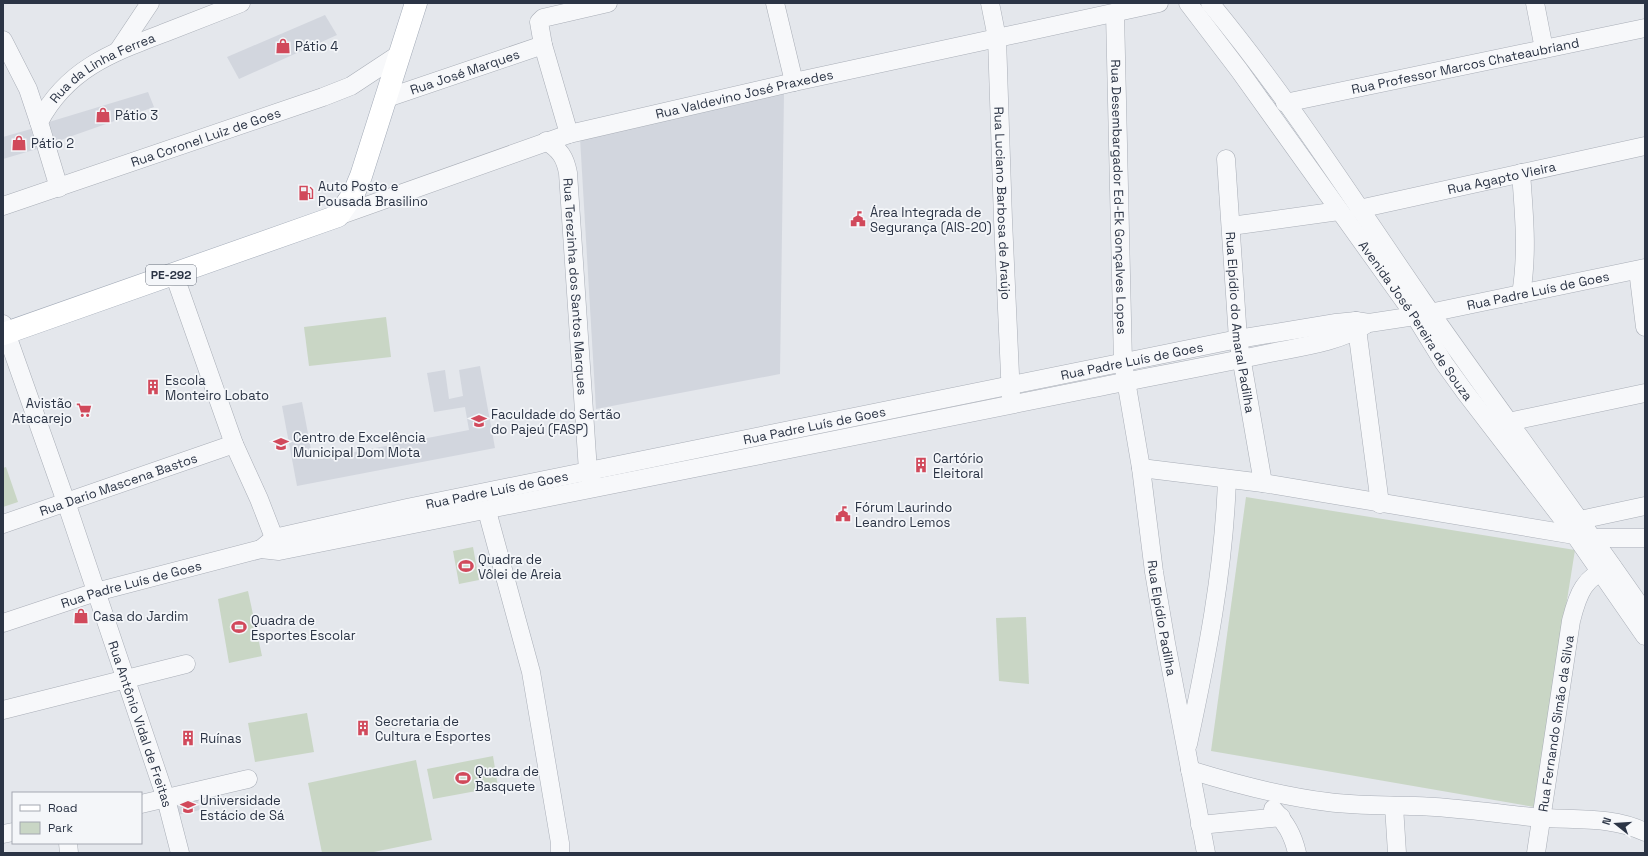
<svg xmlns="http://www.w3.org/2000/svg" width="1648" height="856" viewBox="0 0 1648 856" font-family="'Space Grotesk',sans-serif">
<rect width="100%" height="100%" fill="#e4e7ec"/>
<g fill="#d2d6de">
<path d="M 325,15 L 337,35 L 239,79 L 227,57 Z"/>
<path d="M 148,92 L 154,107 L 55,142 L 49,122 Z"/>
<path d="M 784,93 L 780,374 L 596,409 L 580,138 Z"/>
<path d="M 31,129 L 37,149 L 3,159 L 3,137 Z"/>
<path d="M 480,366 L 495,448 L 297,486 L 282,406 L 302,402 L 313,460 L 469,430 L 465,407 L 434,412 L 427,373 L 445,370 L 449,399 L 463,396 L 459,370 Z"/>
<path d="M 197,799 L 200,810 L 178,815 L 175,804 Z"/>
</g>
<g fill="#c9d6c5">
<path d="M 386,317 L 391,357 L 309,366 L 304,327 Z"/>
<path d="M 6,467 L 18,502 L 3,507 L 3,468 Z"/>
<path d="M 1246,497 L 1575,550 L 1534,807 L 1211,751 Z"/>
<path d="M 473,547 L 479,580 L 459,584 L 453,551 Z"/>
<path d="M 248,591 L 262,656 L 229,663 L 218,599 Z"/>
<path d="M 1026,617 L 1029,684 L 999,681 L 996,618 Z"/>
<path d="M 307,713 L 314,752 L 255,762 L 248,723 Z"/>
<path d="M 493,756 L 498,787 L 433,799 L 427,769 Z"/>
<path d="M 416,760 L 432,840 L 369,853 L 322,853 L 308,783 Z"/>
</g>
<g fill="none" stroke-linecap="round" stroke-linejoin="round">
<g stroke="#a9aeb7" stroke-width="19">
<g id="minor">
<path d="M 775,3 L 794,82"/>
<path id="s1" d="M 990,3 L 997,38 L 1003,220 L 1011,397"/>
<path id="s2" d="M 1188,3 L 1239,70 L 1415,316 L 1444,363 L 1465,392 L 1575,535 L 1645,636"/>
<path d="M 1210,3 C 1287,96 1353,200 1422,300 C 1495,405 1572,507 1645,613"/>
<path d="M 1535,3 L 1544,49"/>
<path id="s3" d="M 1115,13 L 1123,363 L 1141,468 L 1154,572 L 1166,643 L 1206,853"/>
<path d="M 3,40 L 28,89 L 39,122"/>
<path d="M 118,51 L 150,3"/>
<path id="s4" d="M 387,98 L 543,45"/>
<path id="s5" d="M 1285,103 L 1645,28"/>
<path d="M 569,134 L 543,45 L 539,22 L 543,18 L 608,3"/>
<path id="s6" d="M 546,141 C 560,150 565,157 568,173 L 588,471 L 591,482"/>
<path id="s7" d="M 1226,159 L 1238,339 L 1263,483"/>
<path id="s8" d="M 59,188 L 39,122 C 67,69 111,53 164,33 C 190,23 216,13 241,3"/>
<path id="s9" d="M 3,206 L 323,97 L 351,86 L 401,53"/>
<path id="s10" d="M 1359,209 L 1645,146"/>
<path id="s11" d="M 338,216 L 569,134 L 794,82 L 1159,3"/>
<path d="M 1231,226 L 1339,211"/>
<path d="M 1638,270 L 1645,327"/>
<path d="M 174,274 L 234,444 L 259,499 L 278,548"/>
<path d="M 1521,294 C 1528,254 1524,213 1521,173"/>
<path d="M 1356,321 L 1380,504"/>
<path id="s12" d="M 3,324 L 66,502 L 166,799 L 180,853"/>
<path d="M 1508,422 L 1645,393"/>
<path d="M 1141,468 L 1263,483 L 1592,538 L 1645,538"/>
<path d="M 487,511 L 531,672 L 560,843 L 560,853"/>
<path d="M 1580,520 L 1645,506"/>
<path id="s13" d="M 3,524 L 234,444"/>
<path id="s14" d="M 261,549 L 274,538 L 407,508 L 1238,339 L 1336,323 L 1356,321 L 1369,323 L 1415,316 L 1645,268"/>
<path id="s15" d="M 3,623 L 96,592 L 261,549 L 279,551 C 549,499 819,442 1089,389 C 1149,377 1209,366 1270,353 C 1299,347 1340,342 1365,325"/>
<path d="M 3,710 L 186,664"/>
<path d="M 1188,744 C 1207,656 1224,569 1227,479"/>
<path d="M 1190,770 C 1235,784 1280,796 1328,802 C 1357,806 1385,805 1415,806 C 1454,807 1493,813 1532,817 C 1570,821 1610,815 1645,832"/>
<path d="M 141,804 L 248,779"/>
<path d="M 1394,806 L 1397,853"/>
<path d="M 1273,809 C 1286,823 1293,835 1297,853"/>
<path d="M 1200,825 L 1281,817"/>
<path d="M 3,834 L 13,832"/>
<path d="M 68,843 L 69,853"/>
<path id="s16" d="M 1536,853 L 1571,621 C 1578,593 1584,577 1612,566"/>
</g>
</g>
<g stroke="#a3abb8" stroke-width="23">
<path id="major" d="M 3,334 L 338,216 L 354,193 L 361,176 L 416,3"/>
</g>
<use href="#minor" stroke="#f7f8fa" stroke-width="18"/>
<use href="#major" stroke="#fff" stroke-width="22"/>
</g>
<defs>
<g id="shop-bare" transform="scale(1.2)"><path d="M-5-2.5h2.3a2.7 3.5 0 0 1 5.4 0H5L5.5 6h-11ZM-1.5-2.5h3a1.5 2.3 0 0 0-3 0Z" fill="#d1495b" stroke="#f4f6f9" stroke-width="2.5" paint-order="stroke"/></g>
<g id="fuel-bare" transform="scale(1.2)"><path d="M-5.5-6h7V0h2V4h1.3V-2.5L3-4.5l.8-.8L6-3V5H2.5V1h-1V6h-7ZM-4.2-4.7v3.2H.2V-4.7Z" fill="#d1495b" stroke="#f4f6f9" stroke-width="2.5" paint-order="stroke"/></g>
<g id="civic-bare" transform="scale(1.2)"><path d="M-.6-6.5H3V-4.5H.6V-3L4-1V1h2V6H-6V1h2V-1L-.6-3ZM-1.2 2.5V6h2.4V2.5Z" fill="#d1495b" stroke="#f4f6f9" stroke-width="2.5" paint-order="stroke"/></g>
<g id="building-bare" transform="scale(1.2)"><path d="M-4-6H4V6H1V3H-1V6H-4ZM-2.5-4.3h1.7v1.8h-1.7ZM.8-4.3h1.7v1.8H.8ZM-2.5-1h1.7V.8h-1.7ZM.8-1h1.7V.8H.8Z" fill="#d1495b" stroke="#f4f6f9" stroke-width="2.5" paint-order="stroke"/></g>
<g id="supermarket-bare" transform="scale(1.2)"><path d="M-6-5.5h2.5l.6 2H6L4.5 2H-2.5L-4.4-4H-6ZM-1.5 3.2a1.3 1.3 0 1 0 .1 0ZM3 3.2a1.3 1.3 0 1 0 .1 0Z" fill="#d1495b" stroke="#f4f6f9" stroke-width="2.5" paint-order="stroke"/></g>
<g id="university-bare" transform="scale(1.2)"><path d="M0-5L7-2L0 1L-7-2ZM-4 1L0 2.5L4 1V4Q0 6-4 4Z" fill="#d1495b" stroke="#f4f6f9" stroke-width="2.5" paint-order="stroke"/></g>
<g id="school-bare" transform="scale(1.2)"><path d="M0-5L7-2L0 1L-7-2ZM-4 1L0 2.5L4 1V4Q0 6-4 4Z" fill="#d1495b" stroke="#f4f6f9" stroke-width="2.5" paint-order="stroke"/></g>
<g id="stadium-bare" transform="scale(1.2)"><path d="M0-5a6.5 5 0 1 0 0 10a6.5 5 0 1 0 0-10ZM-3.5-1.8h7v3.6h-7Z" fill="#d1495b" stroke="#f4f6f9" stroke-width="2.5" paint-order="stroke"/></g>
</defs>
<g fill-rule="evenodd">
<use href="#shop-bare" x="283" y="46"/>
<use href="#shop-bare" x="103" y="115"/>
<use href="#shop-bare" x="19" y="143"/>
<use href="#fuel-bare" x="306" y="193"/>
<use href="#civic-bare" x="858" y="219"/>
<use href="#building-bare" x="153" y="387"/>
<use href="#supermarket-bare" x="84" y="410"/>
<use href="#university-bare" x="479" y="421"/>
<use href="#school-bare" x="281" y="444"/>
<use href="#building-bare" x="921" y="465"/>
<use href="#civic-bare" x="843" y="514"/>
<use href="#stadium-bare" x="466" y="566"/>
<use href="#shop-bare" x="81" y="616"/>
<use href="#stadium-bare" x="239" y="627"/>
<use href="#building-bare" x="363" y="728"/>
<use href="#building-bare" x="188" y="738"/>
<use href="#stadium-bare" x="463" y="778"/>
<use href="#university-bare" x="188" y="807"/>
</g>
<g text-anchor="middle" stroke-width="3.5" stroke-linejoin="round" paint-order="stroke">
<rect fill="#f4f6f9" stroke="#676e7b" stroke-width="1" x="146" y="265" width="50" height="20" rx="3"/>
<g font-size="12" font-weight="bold" fill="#2b3445">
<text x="171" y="279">PE-292</text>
</g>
<g font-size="13" fill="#2b3445" stroke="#f4f6f9" text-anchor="start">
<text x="295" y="51">Pátio 4</text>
<text x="115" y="120">Pátio 3</text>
<text x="31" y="148">Pátio 2</text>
<text x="318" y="191">Auto Posto e<tspan x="318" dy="15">Pousada Brasilino</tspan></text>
<text x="870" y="217">Área Integrada de<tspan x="870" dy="15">Segurança (AIS-20)</tspan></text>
<text x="165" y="385">Escola<tspan x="165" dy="15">Monteiro Lobato</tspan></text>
<text x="72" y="408" text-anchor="end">Avistão<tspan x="72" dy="15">Atacarejo</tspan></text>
<text x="491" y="419">Faculdade do Sertão<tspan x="491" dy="15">do Pajeú (FASP)</tspan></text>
<text x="293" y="442">Centro de Excelência<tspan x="293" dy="15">Municipal Dom Mota</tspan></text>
<text x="933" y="463">Cartório<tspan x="933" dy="15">Eleitoral</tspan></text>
<text x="855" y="512">Fórum Laurindo<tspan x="855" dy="15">Leandro Lemos</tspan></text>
<text x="478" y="564">Quadra de<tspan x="478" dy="15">Vôlei de Areia</tspan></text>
<text x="93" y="621">Casa do Jardim</text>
<text x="251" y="625">Quadra de<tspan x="251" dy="15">Esportes Escolar</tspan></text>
<text x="375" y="726">Secretaria de<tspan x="375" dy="15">Cultura e Esportes</tspan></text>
<text x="200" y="743">Ruínas</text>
<text x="475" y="776">Quadra de<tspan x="475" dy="15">Basquete</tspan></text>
<text x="200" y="805">Universidade<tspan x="200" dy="15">Estácio de Sá</tspan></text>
</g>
<g font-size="13" fill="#2b3445" stroke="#f4f6f9">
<text dy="5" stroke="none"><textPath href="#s5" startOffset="184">Rua Professor Marcos Chateaubriand</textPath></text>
<text dy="5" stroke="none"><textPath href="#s8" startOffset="155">Rua da Linha Ferrea</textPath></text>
<text dy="5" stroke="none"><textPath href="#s4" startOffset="82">Rua José Marques</textPath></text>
<text dy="5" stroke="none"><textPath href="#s11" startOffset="425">Rua Valdevino José Praxedes</textPath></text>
<text dy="5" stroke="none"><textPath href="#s9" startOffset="214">Rua Coronel Luiz de Goes</textPath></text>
<text dy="5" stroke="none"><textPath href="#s10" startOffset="146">Rua Agapto Vieira</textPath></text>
<text dy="5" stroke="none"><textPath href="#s3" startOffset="184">Rua Desembargador Ed-Ek Gonçalves Lopes</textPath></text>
<text dy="5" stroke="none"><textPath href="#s1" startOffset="201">Rua Luciano Barbosa de Araújo</textPath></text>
<text dy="5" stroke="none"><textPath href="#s6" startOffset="154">Rua Terezinha dos Santos Marques</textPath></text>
<text dy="5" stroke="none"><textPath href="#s14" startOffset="1306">Rua Padre Luís de Goes</textPath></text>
<text dy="5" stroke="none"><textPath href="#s2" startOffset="391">Avenida José Pereira de Souza</textPath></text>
<text dy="5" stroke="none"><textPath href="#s7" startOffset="164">Rua Elpídio do Amaral Padilha</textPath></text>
<text dy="5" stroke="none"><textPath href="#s14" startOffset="893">Rua Padre Luís de Goes</textPath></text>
<text dy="5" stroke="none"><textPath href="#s14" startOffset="569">Rua Padre Luís de Goes</textPath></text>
<text dy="5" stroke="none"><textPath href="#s13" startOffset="122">Rua Dario Mascena Bastos</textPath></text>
<text dy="5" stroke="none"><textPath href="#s14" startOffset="245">Rua Padre Luís de Goes</textPath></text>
<text dy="5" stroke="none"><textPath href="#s15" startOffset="134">Rua Padre Luís de Goes</textPath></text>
<text dy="5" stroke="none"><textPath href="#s3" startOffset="608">Rua Elpídio Padilha</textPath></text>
<text dy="5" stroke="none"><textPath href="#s16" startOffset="131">Rua Fernando Simão da Silva</textPath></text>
<text dy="5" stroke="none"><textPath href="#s12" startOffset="423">Rua Antônio Vidal de Freitas</textPath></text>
</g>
</g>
<rect width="1648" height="856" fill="none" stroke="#2b3445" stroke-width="8"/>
<rect x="12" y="792" width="130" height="52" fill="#f4f6f9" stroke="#a4a8b1"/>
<rect x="20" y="805" width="20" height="6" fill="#ffffff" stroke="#a4a8b1"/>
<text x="48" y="812" font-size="12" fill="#2b3445">Road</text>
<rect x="20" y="822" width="20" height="12" fill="#c9d6c5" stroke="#a4a8b1"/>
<text x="48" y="832" font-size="12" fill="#2b3445">Park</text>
<g transform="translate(1616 824) rotate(287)" stroke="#f4f6f9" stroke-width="3" paint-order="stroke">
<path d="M0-3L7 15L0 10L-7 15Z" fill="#2b3445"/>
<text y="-6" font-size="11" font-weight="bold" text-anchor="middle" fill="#2b3445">N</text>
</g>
</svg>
